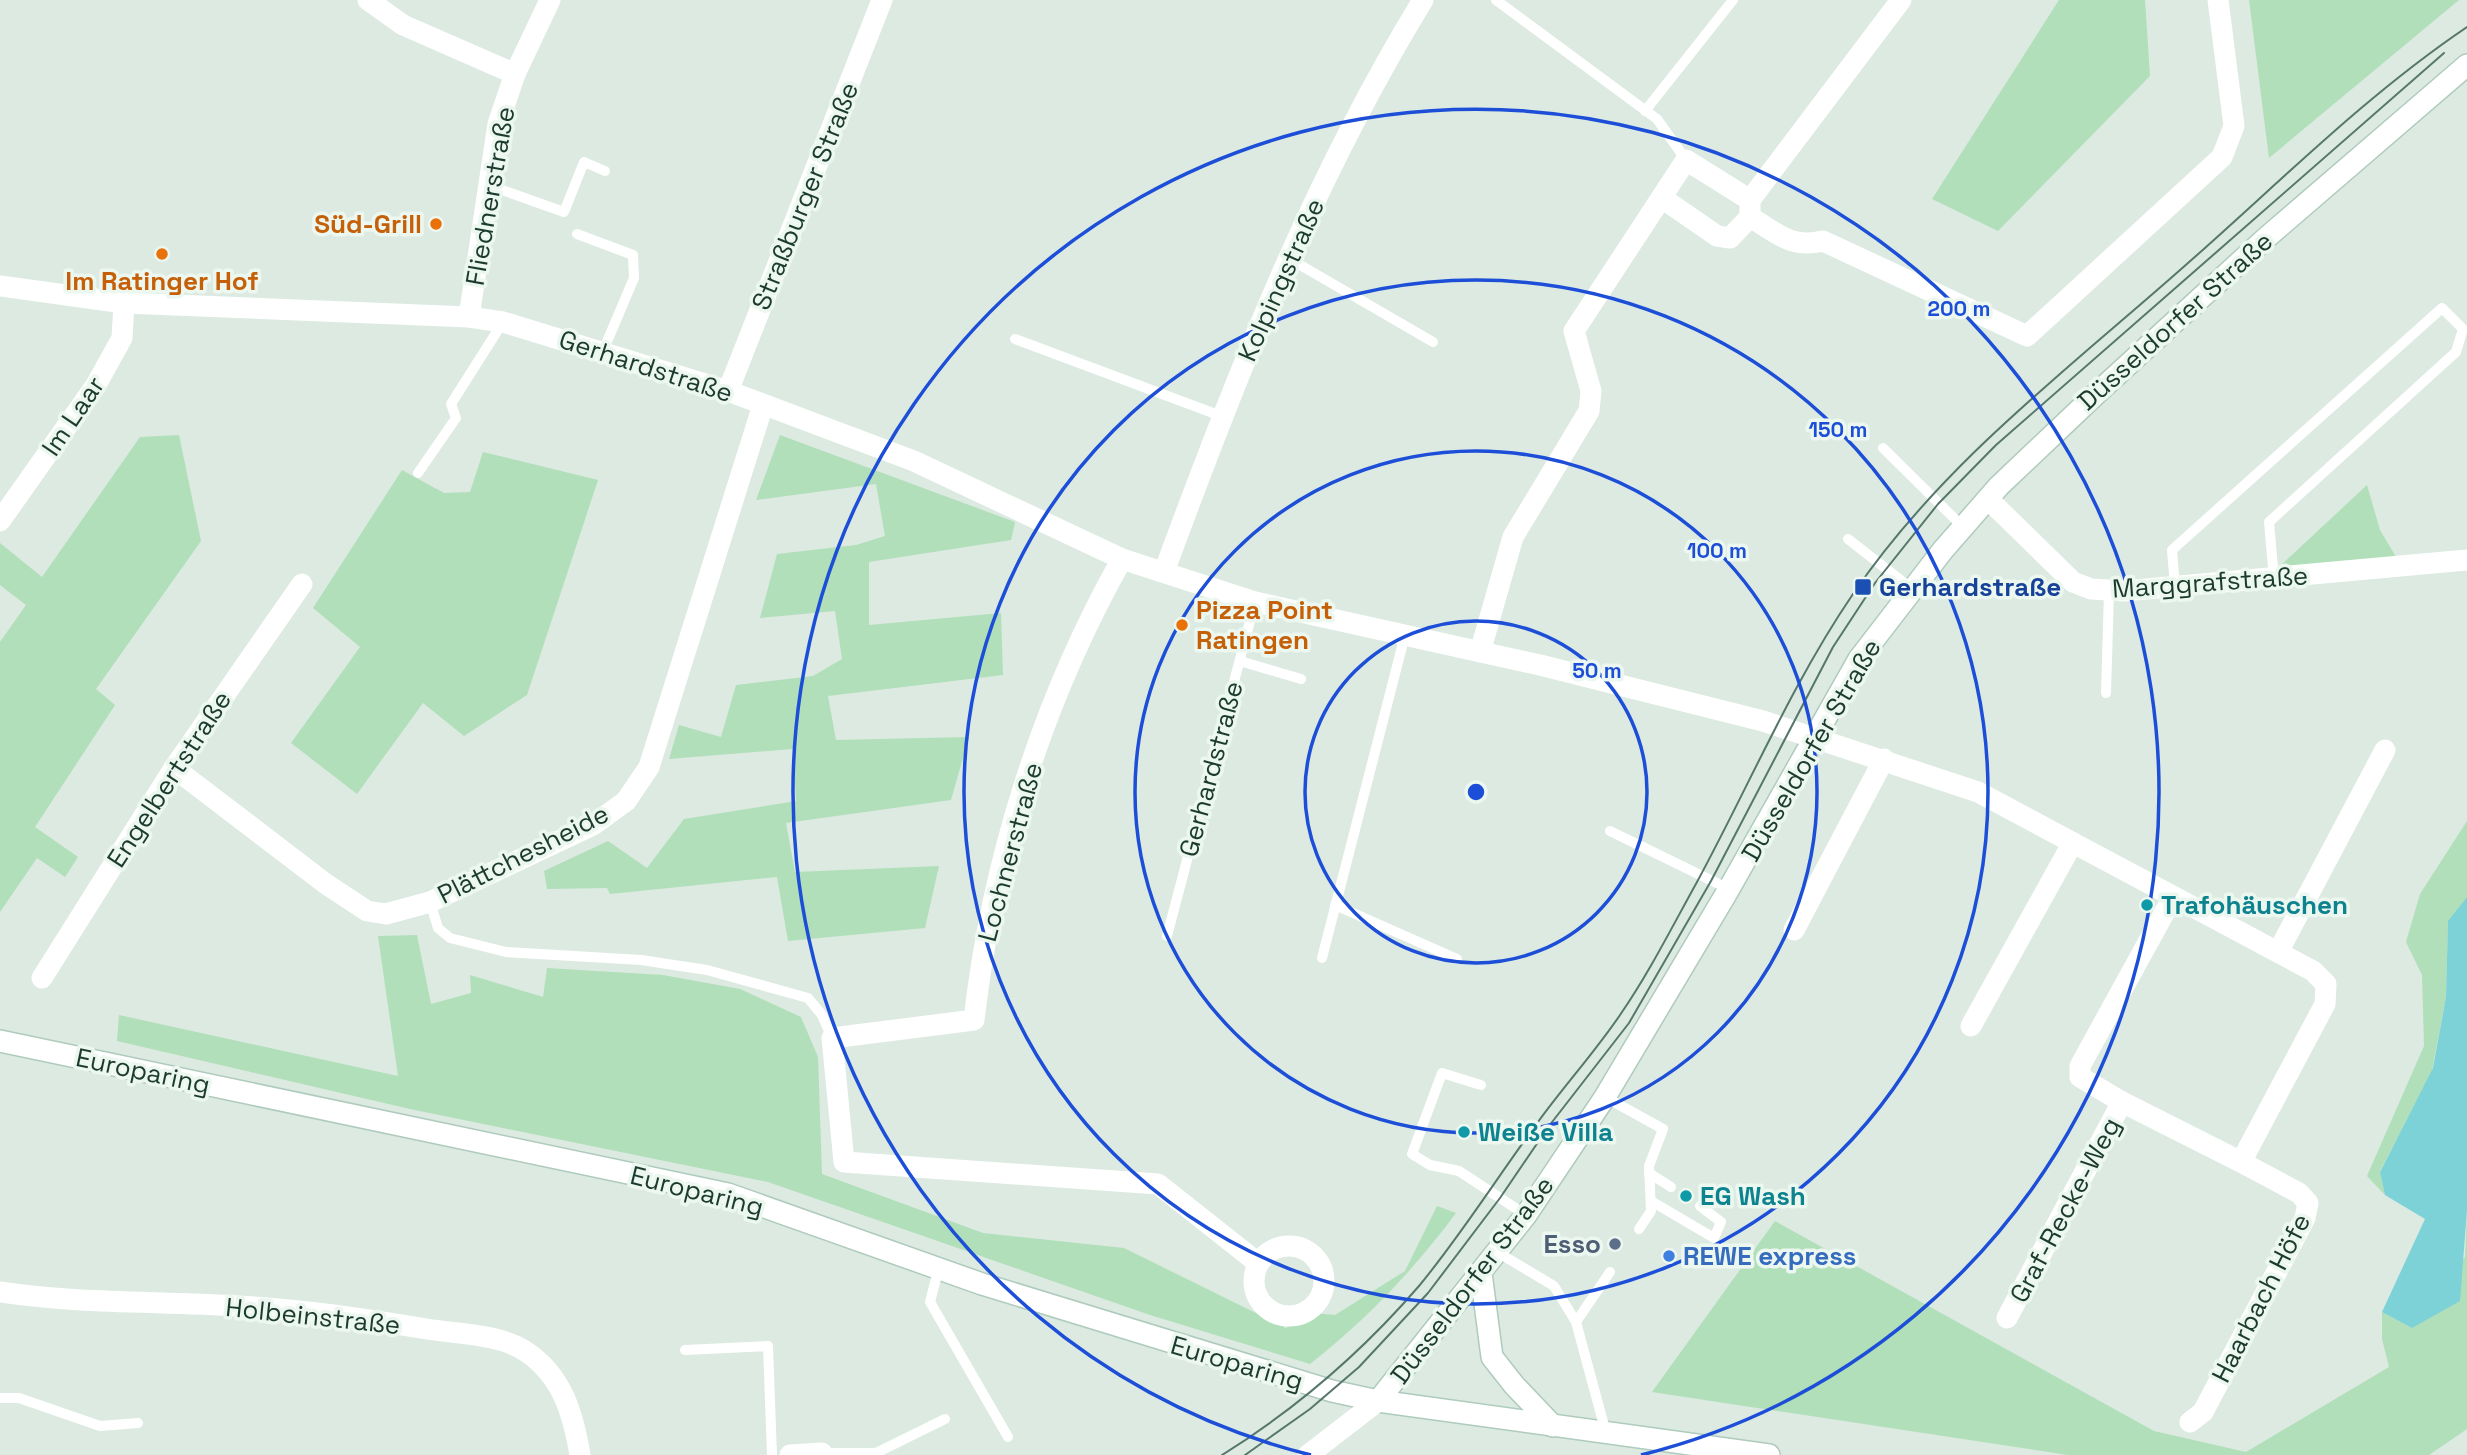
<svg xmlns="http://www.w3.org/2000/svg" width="2467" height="1455" viewBox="0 0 2467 1455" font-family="'Space Grotesk',sans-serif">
<rect width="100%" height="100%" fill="#dceae2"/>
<g fill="#b1dfb9">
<path d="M 2059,0 L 2145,0 L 2150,76 L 1998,231 L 1932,199 Z"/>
<path d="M 2249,0 L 2459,0 L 2269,158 Z"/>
<path d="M 179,435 L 201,541 L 96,689 L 115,705 L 35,827 L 78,857 L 65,877 L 37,858 L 0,912 L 0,642 L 26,605 L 0,585 L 0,543 L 42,577 L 140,437 Z"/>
<path d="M 780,435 L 1015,522 L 1011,540 L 869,562 L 869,625 L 1001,613 L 1003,675 L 828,696 L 836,740 L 969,737 L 951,800 L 786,823 L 795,872 L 939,866 L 925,928 L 788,941 L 777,877 L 610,894 L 607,888 L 547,889 L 544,871 L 608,841 L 647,868 L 684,819 L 796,801 L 793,749 L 669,759 L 679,725 L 721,737 L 736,685 L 813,676 L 842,659 L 835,611 L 760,618 L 777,554 L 856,545 L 885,536 L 876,484 L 756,500 Z"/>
<path d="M 483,452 L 598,480 L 527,695 L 464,736 L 423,703 L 357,794 L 291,743 L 360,647 L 313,608 L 402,470 L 444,493 L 470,492 Z"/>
<path d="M 2367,485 L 2380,530 L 2396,557 L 2279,567 Z"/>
<path d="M 2467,821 L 2467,897 L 2448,922 L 2446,997 L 2432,1071 L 2380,1171 L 2385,1195 L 2367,1176 L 2424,1046 L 2422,975 L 2406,942 L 2420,894 Z"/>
<path d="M 417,935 L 431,1004 L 471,993 L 470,975 L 543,997 L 547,968 L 663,975 L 740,989 L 801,1017 L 818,1057 L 822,1174 L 983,1233 L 1124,1248 L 1286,1328 L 1312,1313 L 1335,1315 L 1405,1271 L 1437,1206 L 1456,1213 C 1413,1271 1367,1319 1310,1364 L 1150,1315 L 768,1182 L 410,1109 L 117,1041 L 119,1015 L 398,1076 L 378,936 Z"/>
<path d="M 2467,1210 L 2467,1429 L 2429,1455 L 2068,1455 L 1652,1392 L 1775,1221 L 2154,1431 L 2246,1452 L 2389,1367 L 2382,1339 L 2382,1312 L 2412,1328 L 2465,1257 Z"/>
</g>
<path fill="#7cd2d7" d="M 2467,897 L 2467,1210 L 2460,1301 L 2412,1328 L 2382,1312 L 2425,1219 L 2385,1195 L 2380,1172 L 2433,1068 L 2446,997 L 2448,921 Z"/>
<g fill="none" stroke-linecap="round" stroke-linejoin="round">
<g stroke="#aecbbd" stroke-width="24">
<g id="secondary">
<path d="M 0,1041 L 728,1194 L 982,1284 L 1332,1391 L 1378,1401 L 1769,1455"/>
<path d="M 1481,1273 L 1492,1357 L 1514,1385 L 1553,1426"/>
<path d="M 1378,1401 L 1526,1215 L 1605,1097 L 1726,894 L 1859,659 L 1943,550 L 1999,486 L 2096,394 L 2266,238 L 2467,65"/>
</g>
</g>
<g stroke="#fff" stroke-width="10">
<path d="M 1496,0 L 1657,119 L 1686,160"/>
<path d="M 1645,111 L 1733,0"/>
<path d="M 488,185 L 564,212 L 584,162 L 605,171"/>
<path d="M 577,234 L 633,255 L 634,278 L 603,351"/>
<path d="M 1288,258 L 1433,342"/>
<path d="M 1015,339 L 1221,416"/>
<path d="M 1883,448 L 1963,527"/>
<path d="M 418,473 L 456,418 L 451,404 L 503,322"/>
<path d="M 1848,539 L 1912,589"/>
<path d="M 2175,587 L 2172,550 L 2442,308 L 2463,329 L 2456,352 L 2269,522 L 2274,579"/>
<path d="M 1240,661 L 1301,679"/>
<path d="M 2106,693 L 2109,591"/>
<path d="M 1610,831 L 1729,889"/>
<path d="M 430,902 L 438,928 L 450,938 L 506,952 L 641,960 L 707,970 L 808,998 L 822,1015 L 832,1038"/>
<path d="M 1335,905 L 1457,959"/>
<path d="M 1167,936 L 1255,602"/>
<path d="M 1322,958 L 1405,635"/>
<path d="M 1481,1085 L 1442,1073 L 1412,1154 L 1430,1165 L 1459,1171 L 1526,1215"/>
<path d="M 1605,1097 L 1663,1129 L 1649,1166 L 1651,1211 L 1639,1229"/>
<path d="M 1649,1173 L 1671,1187"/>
<path d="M 1651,1201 L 1714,1238 L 1721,1222 L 1700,1206"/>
<path d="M 1497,1252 L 1554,1286 L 1576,1322 L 1606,1433"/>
<path d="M 939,1267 L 930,1302 L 1008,1437"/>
<path d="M 1576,1322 L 1610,1272"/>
<path d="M 685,1350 L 768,1346 L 772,1455"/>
<path d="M 0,1398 L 19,1398 L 100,1426 L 138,1423"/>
<path d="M 822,1453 L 876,1453 L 945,1419"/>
</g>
<g stroke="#fff" stroke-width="21">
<path d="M 368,0 L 403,25 L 515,74"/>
<path d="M 1662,198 L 1717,236 L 1730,238 L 1750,217"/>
<path d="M 1750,200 L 1901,0"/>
<path d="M 0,286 L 124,303 L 469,317 L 503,322 L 728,391 L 914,461 L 1122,559 L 1255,602 L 1540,665 L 1763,721 L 1978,792 L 2313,971 L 2326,984 L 2325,1004 L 2241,1162 L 2299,1193 L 2308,1203 L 2305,1218 L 2203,1412 L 2190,1422"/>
<path d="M 469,317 L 498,124 L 515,74 L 550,0"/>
<path d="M 728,391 L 882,0"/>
<path d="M 1988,499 L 2073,582 L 2091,589 L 2124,591 L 2467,560"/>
<path d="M 0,521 L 96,385 L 122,338 L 124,303"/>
<path d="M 1122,559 C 1043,699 992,860 974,1020 L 832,1038 L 844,1162 L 1158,1184 L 1258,1263"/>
<path d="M 1164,572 C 1236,376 1313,179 1423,0"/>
<path d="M 1480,652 L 1513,537 L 1589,411 L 1591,391 L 1574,331 L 1686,160 L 1750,200 L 1750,217 C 1777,233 1791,249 1823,241 L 2027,336 L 2222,157 L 2234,126 L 2218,0"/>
<path d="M 174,768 L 326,884 L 367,911 L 386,914 L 430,902 L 593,825 L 626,801 L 649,767 L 763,405"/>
<path d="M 2173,897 L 2080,1066 L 2080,1077 L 2122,1102 L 2241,1162"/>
<path d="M 1794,930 L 1884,759"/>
<path d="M 2278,952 L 2385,750"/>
<path d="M 42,978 L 174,768 L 302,584"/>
<path d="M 1971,1026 L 2072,844"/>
<circle cx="1289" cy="1281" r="35"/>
<path d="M 0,1292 C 79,1304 158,1301 238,1306 C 302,1309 365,1319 427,1329 C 458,1334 499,1334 525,1351 C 562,1375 573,1413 580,1455"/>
<path d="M 2007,1318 L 2122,1102"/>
<path d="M 790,1455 L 822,1453"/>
</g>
<path stroke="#fff" stroke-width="21" d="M 1308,1455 L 1378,1401"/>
<use href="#secondary" stroke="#fff" stroke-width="21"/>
<g stroke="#56776b" stroke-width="2">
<path d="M 1222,1455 C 1296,1409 1362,1352 1419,1286 C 1462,1234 1498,1176 1538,1122 C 1564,1086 1595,1052 1620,1015 C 1649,973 1672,927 1697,882 C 1749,786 1791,685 1853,594 C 1942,463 2071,367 2188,263 C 2279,183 2366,95 2467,27"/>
<path d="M 1245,1455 L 1310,1409 L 1359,1367 L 1428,1293 L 1500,1198 L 1549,1126 L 1629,1023 L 1711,881 L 1833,647 L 1875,583 L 1938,504 L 1996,445 L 2444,53"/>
</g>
</g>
<g fill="none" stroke="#1d4ed8" stroke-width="3.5">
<circle cx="1476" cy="792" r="171"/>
<circle cx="1476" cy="792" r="341"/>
<circle cx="1476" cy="792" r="512"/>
<path d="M1311 1455A683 683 0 1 1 1641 1455"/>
</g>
<g fill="#e8710a" stroke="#ecf7f0" stroke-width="2.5">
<circle cx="436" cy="224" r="7"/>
<circle cx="162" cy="254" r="7"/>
<circle cx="1182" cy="625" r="7"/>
</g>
<rect fill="#1a4fb4" stroke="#ecf7f0" stroke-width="2.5" x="1854" y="578" width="18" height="18" rx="3.5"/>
<g fill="#0f9aa8" stroke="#ecf7f0" stroke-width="2.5">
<circle cx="2147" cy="905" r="7"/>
<circle cx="1464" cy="1132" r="7"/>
<circle cx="1686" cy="1196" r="7"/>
</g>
<circle fill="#5c6f8a" stroke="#ecf7f0" stroke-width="2.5" cx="1615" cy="1244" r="7"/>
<circle fill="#3f7fe0" stroke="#ecf7f0" stroke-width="2.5" cx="1669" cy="1256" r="7"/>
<g text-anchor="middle" stroke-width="7" stroke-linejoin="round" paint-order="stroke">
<g font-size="26" fill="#1c3b2f" stroke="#ecf7f0">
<text transform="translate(490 196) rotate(-80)" y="9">Fliednerstraße</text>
<text transform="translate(805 196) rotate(-68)" y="9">Straßburger Straße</text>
<text transform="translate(1281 280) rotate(-66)" y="9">Kolpingstraße</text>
<text transform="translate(2175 321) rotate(-42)" y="9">Düsseldorfer Straße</text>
<text transform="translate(646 366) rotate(18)" y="9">Gerhardstraße</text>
<text transform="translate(73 416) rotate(-56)" y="9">Im Laar</text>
<text transform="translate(2210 582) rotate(-4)" y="9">Marggrafstraße</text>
<text transform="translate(1811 750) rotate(-60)" y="9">Düsseldorfer Straße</text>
<text transform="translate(1211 769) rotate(-75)" y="9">Gerhardstraße</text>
<text transform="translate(169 779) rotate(-57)" y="9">Engelbertstraße</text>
<text transform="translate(1010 852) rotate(-75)" y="9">Lochnerstraße</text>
<text transform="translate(523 854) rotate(-27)" y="9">Plättchesheide</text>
<text transform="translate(143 1071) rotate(12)" y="9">Europaring</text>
<text transform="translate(697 1191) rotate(14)" y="9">Europaring</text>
<text transform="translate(2065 1210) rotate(-62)" y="9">Graf-Recke-Weg</text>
<text transform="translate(1472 1280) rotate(-53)" y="9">Düsseldorfer Straße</text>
<text transform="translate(2261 1298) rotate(-63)" y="9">Haarbach Höfe</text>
<text transform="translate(313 1316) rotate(6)" y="9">Holbeinstraße</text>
<text transform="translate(1237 1363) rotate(16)" y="9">Europaring</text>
</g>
<g font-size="26" font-weight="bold" fill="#c56008" stroke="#ecf7f0" text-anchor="end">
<text x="422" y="233">Süd-Grill</text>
<text x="162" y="290" text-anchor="middle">Im Ratinger Hof</text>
<text x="1196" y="619" text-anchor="start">Pizza Point<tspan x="1196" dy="30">Ratingen</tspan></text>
</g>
<g font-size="26" font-weight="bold" fill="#164399" stroke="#ecf7f0" text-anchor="start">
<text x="1879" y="596">Gerhardstraße</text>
</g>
<g font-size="26" font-weight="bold" fill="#0d838f" stroke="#ecf7f0" text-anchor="start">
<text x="2161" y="914">Trafohäuschen</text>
<text x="1478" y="1141">Weiße Villa</text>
<text x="1700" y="1205">EG Wash</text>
</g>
<g font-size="26" font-weight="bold" fill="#4e5e75" stroke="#ecf7f0" text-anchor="end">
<text x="1601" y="1253">Esso</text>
</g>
<g font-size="26" font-weight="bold" fill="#366cbe" stroke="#ecf7f0" text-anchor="start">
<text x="1683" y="1265">REWE express</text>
</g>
</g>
<circle cx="1476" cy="792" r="10" fill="#1d4ed8" stroke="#ecf7f0" stroke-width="3.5"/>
<g font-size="21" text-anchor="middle" font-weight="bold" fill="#1d4ed8" stroke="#ecf7f0" stroke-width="7" stroke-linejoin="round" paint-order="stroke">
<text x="1959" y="316">200 m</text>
<text x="1838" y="437">150 m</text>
<text x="1717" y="558">100 m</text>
<text x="1597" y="678">50 m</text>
</g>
</svg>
